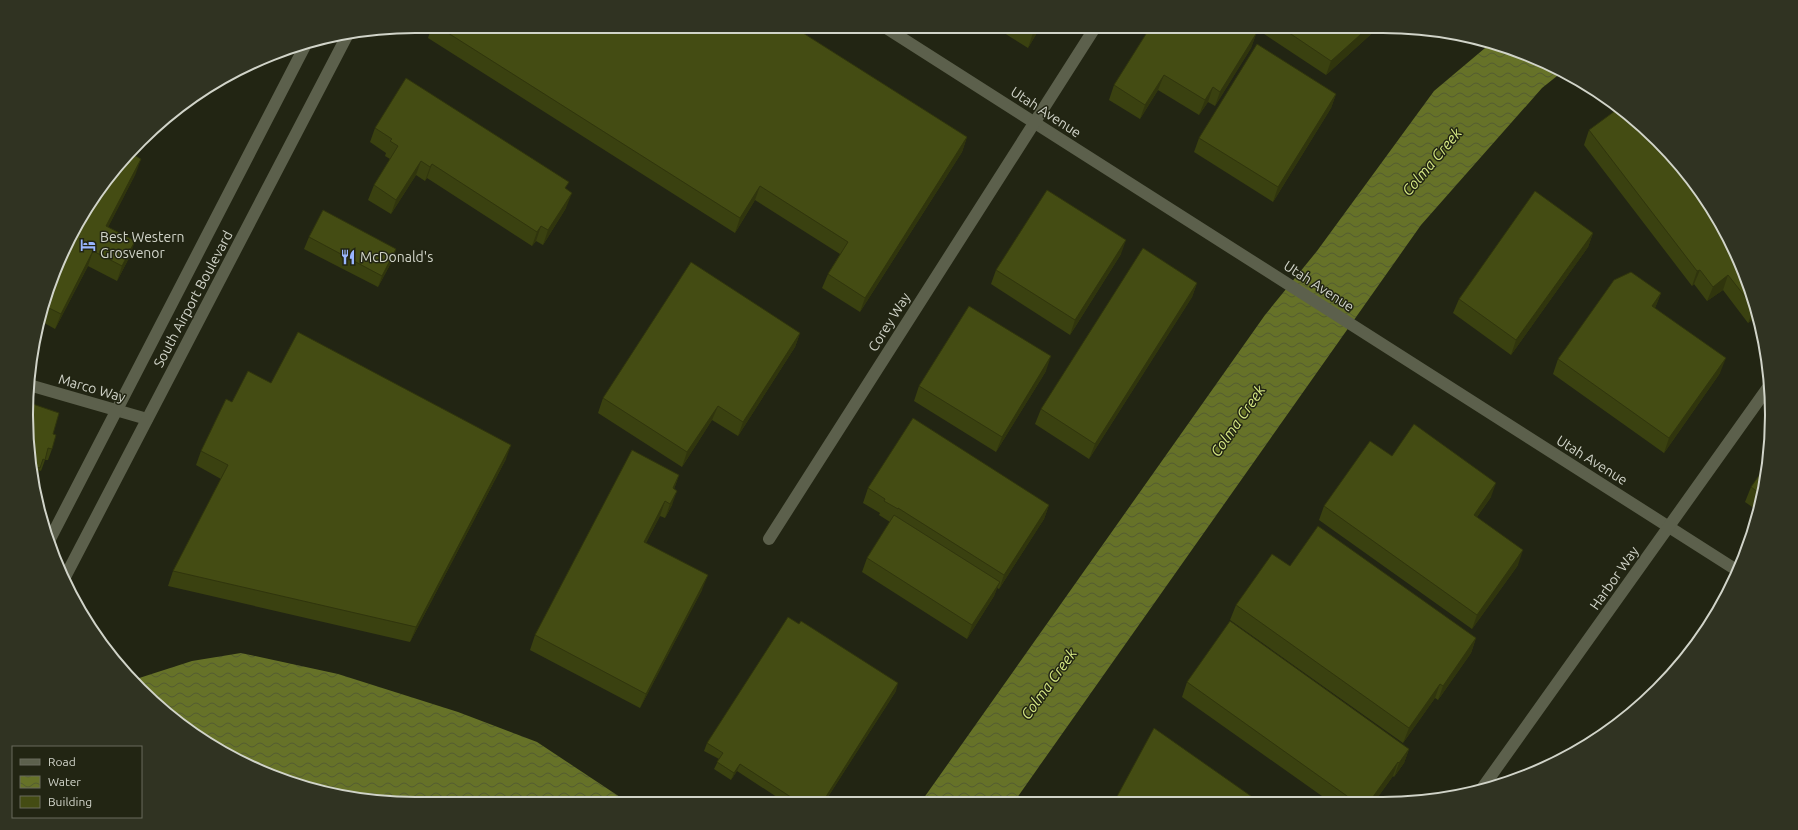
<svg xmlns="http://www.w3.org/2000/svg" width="1798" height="830" viewBox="0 0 1798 830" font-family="Ubuntu,sans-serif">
<defs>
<pattern id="water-waves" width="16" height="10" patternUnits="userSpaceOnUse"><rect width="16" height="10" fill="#667228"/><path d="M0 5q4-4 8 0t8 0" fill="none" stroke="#545c31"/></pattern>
</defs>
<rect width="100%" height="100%" fill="#222513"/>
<g fill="url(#water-waves)">
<path d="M 1491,43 L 1532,56 L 1562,72 L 1542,88 L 1421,225 L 1014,802 L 921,802 L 1265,315 L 1317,251 L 1434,91 Z"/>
<path d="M 241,653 L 338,674 L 458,712 L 537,742 L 629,803 L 415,804 L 339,797 L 313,788 L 220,752 L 159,708 L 133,680 L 192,661 Z"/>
</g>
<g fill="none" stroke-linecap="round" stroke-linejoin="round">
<g stroke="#5c604c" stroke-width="12">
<path d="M 883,26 L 1738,571"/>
<path d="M 29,385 L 147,419"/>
<path d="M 769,539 L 1096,26"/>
<path d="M 48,543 L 307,42"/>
<path d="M 64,579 L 349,32"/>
<path d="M 1483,787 L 1769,386"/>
</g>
</g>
<g fill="#3a4110">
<path d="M 432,26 L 792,26 L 967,137 L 962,152 L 860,312 L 822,288 L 828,274 L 840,254 L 755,200 L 735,233 L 428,38 Z"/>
<path d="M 993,26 L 1041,26 L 1028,48 Z"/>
<path d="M 1256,26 L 1380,26 L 1326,75 L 1261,32 Z"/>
<path d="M 1256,34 L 1251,48 L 1215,106 L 1208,102 L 1199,115 L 1158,90 L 1140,119 L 1109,100 L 1114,85 Z"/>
<path d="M 1336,94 L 1331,108 L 1273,202 L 1194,152 L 1199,138 Z"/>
<path d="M 375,128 L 566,189 L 566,208 L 543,245 L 536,241 L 532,246 L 427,178 L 425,181 L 416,175 L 391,214 L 368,200 L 374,185 L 390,159 L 385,156 L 386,153 L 370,142 Z"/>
<path d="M 1589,130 L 1742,266 L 1758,316 L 1748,323 L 1723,290 L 1707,301 L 1694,284 L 1692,286 L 1584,145 Z"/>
<path d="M 136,173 L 108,227 L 130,256 L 117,281 L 88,266 L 55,329 L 39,320 L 47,290 Z"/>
<path d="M 1593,233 L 1588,247 L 1511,355 L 1453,313 L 1459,299 Z"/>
<path d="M 309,237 L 396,249 L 392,261 L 378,287 L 304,249 Z"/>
<path d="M 1121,254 L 1070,335 L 991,284 L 996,270 Z"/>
<path d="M 1197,283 L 1192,297 L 1089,459 L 1035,424 L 1041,409 Z"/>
<path d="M 1661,293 L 1655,308 L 1720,373 L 1664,453 L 1553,374 L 1558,359 Z"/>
<path d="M 800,333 L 795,347 L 738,436 L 712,420 L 682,467 L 598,413 L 603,398 Z"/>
<path d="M 1046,371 L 996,452 L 914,401 L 919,386 Z"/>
<path d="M 271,383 L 506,459 L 410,642 L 168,586 L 173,571 L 221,479 L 196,465 L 201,451 L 232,402 Z"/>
<path d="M 26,415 L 53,434 L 52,449 L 48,460 L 45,460 L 41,471 L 39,470 L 36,479 L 32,478 L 29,466 Z"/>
<path d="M 1392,456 L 1491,497 L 1477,517 L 1518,565 L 1472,629 L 1319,520 L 1324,506 Z"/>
<path d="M 679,475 L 674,489 L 672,505 L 665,518 L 660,516 L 646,543 L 702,590 L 640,708 L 530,650 L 535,635 Z"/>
<path d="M 1751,487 L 1765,491 L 1758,511 L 1745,502 Z"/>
<path d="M 868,488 L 1049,505 L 1044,519 L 999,589 L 997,588 L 994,596 L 967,639 L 862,572 L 867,558 L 890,522 L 879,515 L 880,513 L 863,503 Z"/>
<path d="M 1290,566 L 1476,638 L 1471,653 L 1438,700 L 1435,698 L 1403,743 L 1230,620 L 1236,605 Z"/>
<path d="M 1714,613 L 1692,652 L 1680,664 L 1682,657 L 1691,647 L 1695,635 Z"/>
<path d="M 1187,682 L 1409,749 L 1404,763 L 1394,777 L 1393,776 L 1375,801 L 1329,801 L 1182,697 Z"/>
<path d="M 896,691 L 824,803 L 786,803 L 737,771 L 731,780 L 714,769 L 719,759 L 704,751 L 707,743 Z"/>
</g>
<g fill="#30350d">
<path d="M 1037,26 L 1041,26 L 1028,48 L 1033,33 Z"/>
<path d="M 1370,26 L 1380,26 L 1326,75 L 1331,61 Z"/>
<path d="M 1256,34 L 1251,48 L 1215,106 L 1220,92 Z"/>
<path d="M 1164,75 L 1158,90 L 1140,119 L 1145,105 Z"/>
<path d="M 1213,87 L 1208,102 L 1199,115 L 1205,100 Z"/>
<path d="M 1336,94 L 1331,108 L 1273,202 L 1278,187 Z"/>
<path d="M 967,137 L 962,152 L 860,312 L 865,298 Z"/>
<path d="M 141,159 L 136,173 L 101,241 L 106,226 Z"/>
<path d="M 421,161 L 416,175 L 391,214 L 396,200 Z"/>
<path d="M 432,164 L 427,178 L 425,181 L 430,167 Z"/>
<path d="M 760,186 L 755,200 L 735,233 L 740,218 Z"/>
<path d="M 572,193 L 566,208 L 543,245 L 548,230 Z"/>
<path d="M 541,226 L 536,241 L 532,246 L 537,232 Z"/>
<path d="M 1593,233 L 1588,247 L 1511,355 L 1516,340 Z"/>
<path d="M 1126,240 L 1121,254 L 1070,335 L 1075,320 Z"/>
<path d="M 135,241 L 130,256 L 117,281 L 122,266 Z"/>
<path d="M 396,249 L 392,261 L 378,287 L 382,276 Z"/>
<path d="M 93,251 L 88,266 L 55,329 L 61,314 Z"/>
<path d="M 1700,270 L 1694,284 L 1692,286 L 1697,271 Z"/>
<path d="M 1728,275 L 1723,290 L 1707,301 L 1713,287 Z"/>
<path d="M 1197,283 L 1192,297 L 1089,459 L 1095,444 Z"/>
<path d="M 1661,293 L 1655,308 L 1646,320 L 1652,306 Z"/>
<path d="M 1755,307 L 1758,316 L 1748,323 L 1754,308 Z"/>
<path d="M 800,333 L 795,347 L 738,436 L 743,422 Z"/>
<path d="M 1051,356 L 1046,371 L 996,452 L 1002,437 Z"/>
<path d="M 1726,358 L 1720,373 L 1664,453 L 1669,438 Z"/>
<path d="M 718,406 L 712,420 L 682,467 L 687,452 Z"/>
<path d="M 511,445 L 506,459 L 410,642 L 416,627 Z"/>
<path d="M 679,475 L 674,489 L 673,488 Z"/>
<path d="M 1496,483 L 1491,497 L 1468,529 L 1474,515 Z"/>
<path d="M 677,491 L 672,505 L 665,518 L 670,504 Z"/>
<path d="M 665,501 L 660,516 L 639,556 L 644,542 Z"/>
<path d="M 1049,505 L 1044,519 L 999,589 L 1004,575 Z"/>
<path d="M 1523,550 L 1518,565 L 1472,629 L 1477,615 Z"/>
<path d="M 708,575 L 702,590 L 640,708 L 646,694 Z"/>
<path d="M 1000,582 L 994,596 L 967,639 L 972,625 Z"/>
<path d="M 1476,638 L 1471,653 L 1438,700 L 1443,686 Z"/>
<path d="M 898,683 L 896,691 L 824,803 L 822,803 Z"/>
<path d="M 1440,684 L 1435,698 L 1403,743 L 1409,728 Z"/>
<path d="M 1409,749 L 1404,763 L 1394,777 L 1399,763 Z"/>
<path d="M 1398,762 L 1393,776 L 1375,801 L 1370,801 Z"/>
<path d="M 740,764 L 737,771 L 731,780 L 734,773 Z"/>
</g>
<g fill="#444c13" stroke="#30350d">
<path d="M 437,26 L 792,26 L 967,137 L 865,298 L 828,274 L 848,242 L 760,186 L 740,218 Z"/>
<path d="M 1021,26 L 1037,26 L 1033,33 Z"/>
<path d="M 1151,26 L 1243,26 L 1256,34 L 1220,92 L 1213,87 L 1205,100 L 1164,75 L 1145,105 L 1114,85 Z"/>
<path d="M 1279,26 L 1370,26 L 1331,61 Z"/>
<path d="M 1257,44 L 1336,94 L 1278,187 L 1199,138 Z"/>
<path d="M 406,78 L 569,182 L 565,188 L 572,193 L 548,230 L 541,226 L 537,232 L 432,164 L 430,167 L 421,161 L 396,200 L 374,185 L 398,146 L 390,141 L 392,139 L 375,128 Z"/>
<path d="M 1619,108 L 1658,140 L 1706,199 L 1742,266 L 1755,307 L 1754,308 L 1728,275 L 1713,287 L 1700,270 L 1697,271 L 1589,130 Z"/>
<path d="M 129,152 L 141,159 L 106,226 L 135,241 L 122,266 L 93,251 L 61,314 L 43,305 L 46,300 L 44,299 L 47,290 L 78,221 L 122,159 Z"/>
<path d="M 1047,190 L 1126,240 L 1075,320 L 996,270 Z"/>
<path d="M 1535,191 L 1593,233 L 1516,340 L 1459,299 Z"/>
<path d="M 323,210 L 396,249 L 382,276 L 309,237 Z"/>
<path d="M 1143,248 L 1197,283 L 1095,444 L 1041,409 Z"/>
<path d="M 691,262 L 800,333 L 743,422 L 718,406 L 687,452 L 603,398 Z"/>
<path d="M 1631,272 L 1661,293 L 1652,306 L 1726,358 L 1669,438 L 1558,359 L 1614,280 Z"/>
<path d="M 969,306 L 1051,356 L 1002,437 L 919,386 Z"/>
<path d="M 298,332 L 511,445 L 416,627 L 173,571 L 228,465 L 201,451 L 226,399 L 232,402 L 248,371 L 271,383 Z"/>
<path d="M 27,402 L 59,413 L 53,434 L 56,435 L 52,449 L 48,448 L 45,460 L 43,459 L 40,468 L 29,465 L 26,415 Z"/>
<path d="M 913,418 L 1049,505 L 1004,575 L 898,508 L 898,509 L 884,501 L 885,499 L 868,488 Z"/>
<path d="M 1414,424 L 1496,483 L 1474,515 L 1523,550 L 1477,615 L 1324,506 L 1370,441 L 1392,456 Z"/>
<path d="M 632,450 L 679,475 L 673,488 L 677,491 L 670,504 L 665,501 L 644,542 L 708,575 L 646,694 L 535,635 Z"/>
<path d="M 1767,464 L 1765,491 L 1763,496 L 1751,487 Z"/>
<path d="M 894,515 L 1000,582 L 972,625 L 867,558 Z"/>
<path d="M 1318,526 L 1476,638 L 1443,686 L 1440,684 L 1409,728 L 1236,605 L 1272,554 L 1290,566 Z"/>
<path d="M 1712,612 L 1714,613 L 1699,639 L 1695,635 Z"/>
<path d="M 788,617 L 799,624 L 801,621 L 898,683 L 822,803 L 800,803 L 740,764 L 734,773 L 717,762 L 723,753 L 707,743 Z"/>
<path d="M 1230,621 L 1409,749 L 1399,763 L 1398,762 L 1370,801 L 1354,801 L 1187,682 Z"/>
<path d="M 1698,641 L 1692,652 L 1684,659 L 1682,657 L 1690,647 L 1692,649 Z"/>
<path d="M 1154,728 L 1258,801 L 1114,802 Z"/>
</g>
<defs>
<g id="hotel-bare" transform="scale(1.2)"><path d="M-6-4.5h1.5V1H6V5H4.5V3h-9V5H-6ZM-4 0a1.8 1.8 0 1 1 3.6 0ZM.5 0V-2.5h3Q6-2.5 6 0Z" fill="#99b5fd" stroke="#222513" stroke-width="2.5" paint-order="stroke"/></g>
<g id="restaurant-bare" transform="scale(1.2)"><path d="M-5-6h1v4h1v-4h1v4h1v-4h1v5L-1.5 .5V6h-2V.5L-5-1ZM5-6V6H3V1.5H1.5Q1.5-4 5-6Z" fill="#99b5fd" stroke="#222513" stroke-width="2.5" paint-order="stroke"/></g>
</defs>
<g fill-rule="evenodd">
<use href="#hotel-bare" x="88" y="245"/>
<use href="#restaurant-bare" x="348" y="257"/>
</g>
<g text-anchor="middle" stroke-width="3" stroke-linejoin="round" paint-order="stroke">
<g font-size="14" fill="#d1d4c9" stroke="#222513">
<text transform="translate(1046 112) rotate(33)" y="5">Utah Avenue</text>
<text transform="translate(1319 286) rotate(33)" y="5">Utah Avenue</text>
<text transform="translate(193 299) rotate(-62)" y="5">South Airport Boulevard</text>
<text transform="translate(889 322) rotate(-58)" y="5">Corey Way</text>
<text transform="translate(92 388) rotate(16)" y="5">Marco Way</text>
<text transform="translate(1592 460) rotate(32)" y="5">Utah Avenue</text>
<text transform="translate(1614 578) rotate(-55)" y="5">Harbor Way</text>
</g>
<g font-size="14" fill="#d1d4c9" stroke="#222513" text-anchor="start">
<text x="100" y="242">Best Western<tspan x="100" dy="16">Grosvenor</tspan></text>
<text x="360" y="262">McDonald's</text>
</g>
<g font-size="15" font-style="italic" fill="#d8ea84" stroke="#222513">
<text transform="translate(1432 162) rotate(-50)" y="5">Colma Creek</text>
<text transform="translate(1238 421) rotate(-55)" y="5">Colma Creek</text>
<text transform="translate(1049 684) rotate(-54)" y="5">Colma Creek</text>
</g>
</g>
<path d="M0 0H1798V830H0ZM415 33H1383A382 382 0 0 1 1765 415V415A382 382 0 0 1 1383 797H415A382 382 0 0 1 33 415V415A382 382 0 0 1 415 33Z" fill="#303322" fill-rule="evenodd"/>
<path fill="none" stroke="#d1d4c9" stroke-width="2" d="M415 33H1383A382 382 0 0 1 1765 415V415A382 382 0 0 1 1383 797H415A382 382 0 0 1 33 415V415A382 382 0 0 1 415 33Z"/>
<rect x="12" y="746" width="130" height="72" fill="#222513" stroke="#686b5c"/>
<rect x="20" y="759" width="20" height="6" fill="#5c604c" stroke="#686b5c"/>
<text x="48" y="766" font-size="12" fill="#d1d4c9">Road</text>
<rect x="20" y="776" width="20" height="12" fill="url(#water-waves)" stroke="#686b5c"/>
<text x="48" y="786" font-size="12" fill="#d1d4c9">Water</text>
<rect x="20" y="796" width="20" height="12" fill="#444c13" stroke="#686b5c"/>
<text x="48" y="806" font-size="12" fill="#d1d4c9">Building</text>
</svg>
